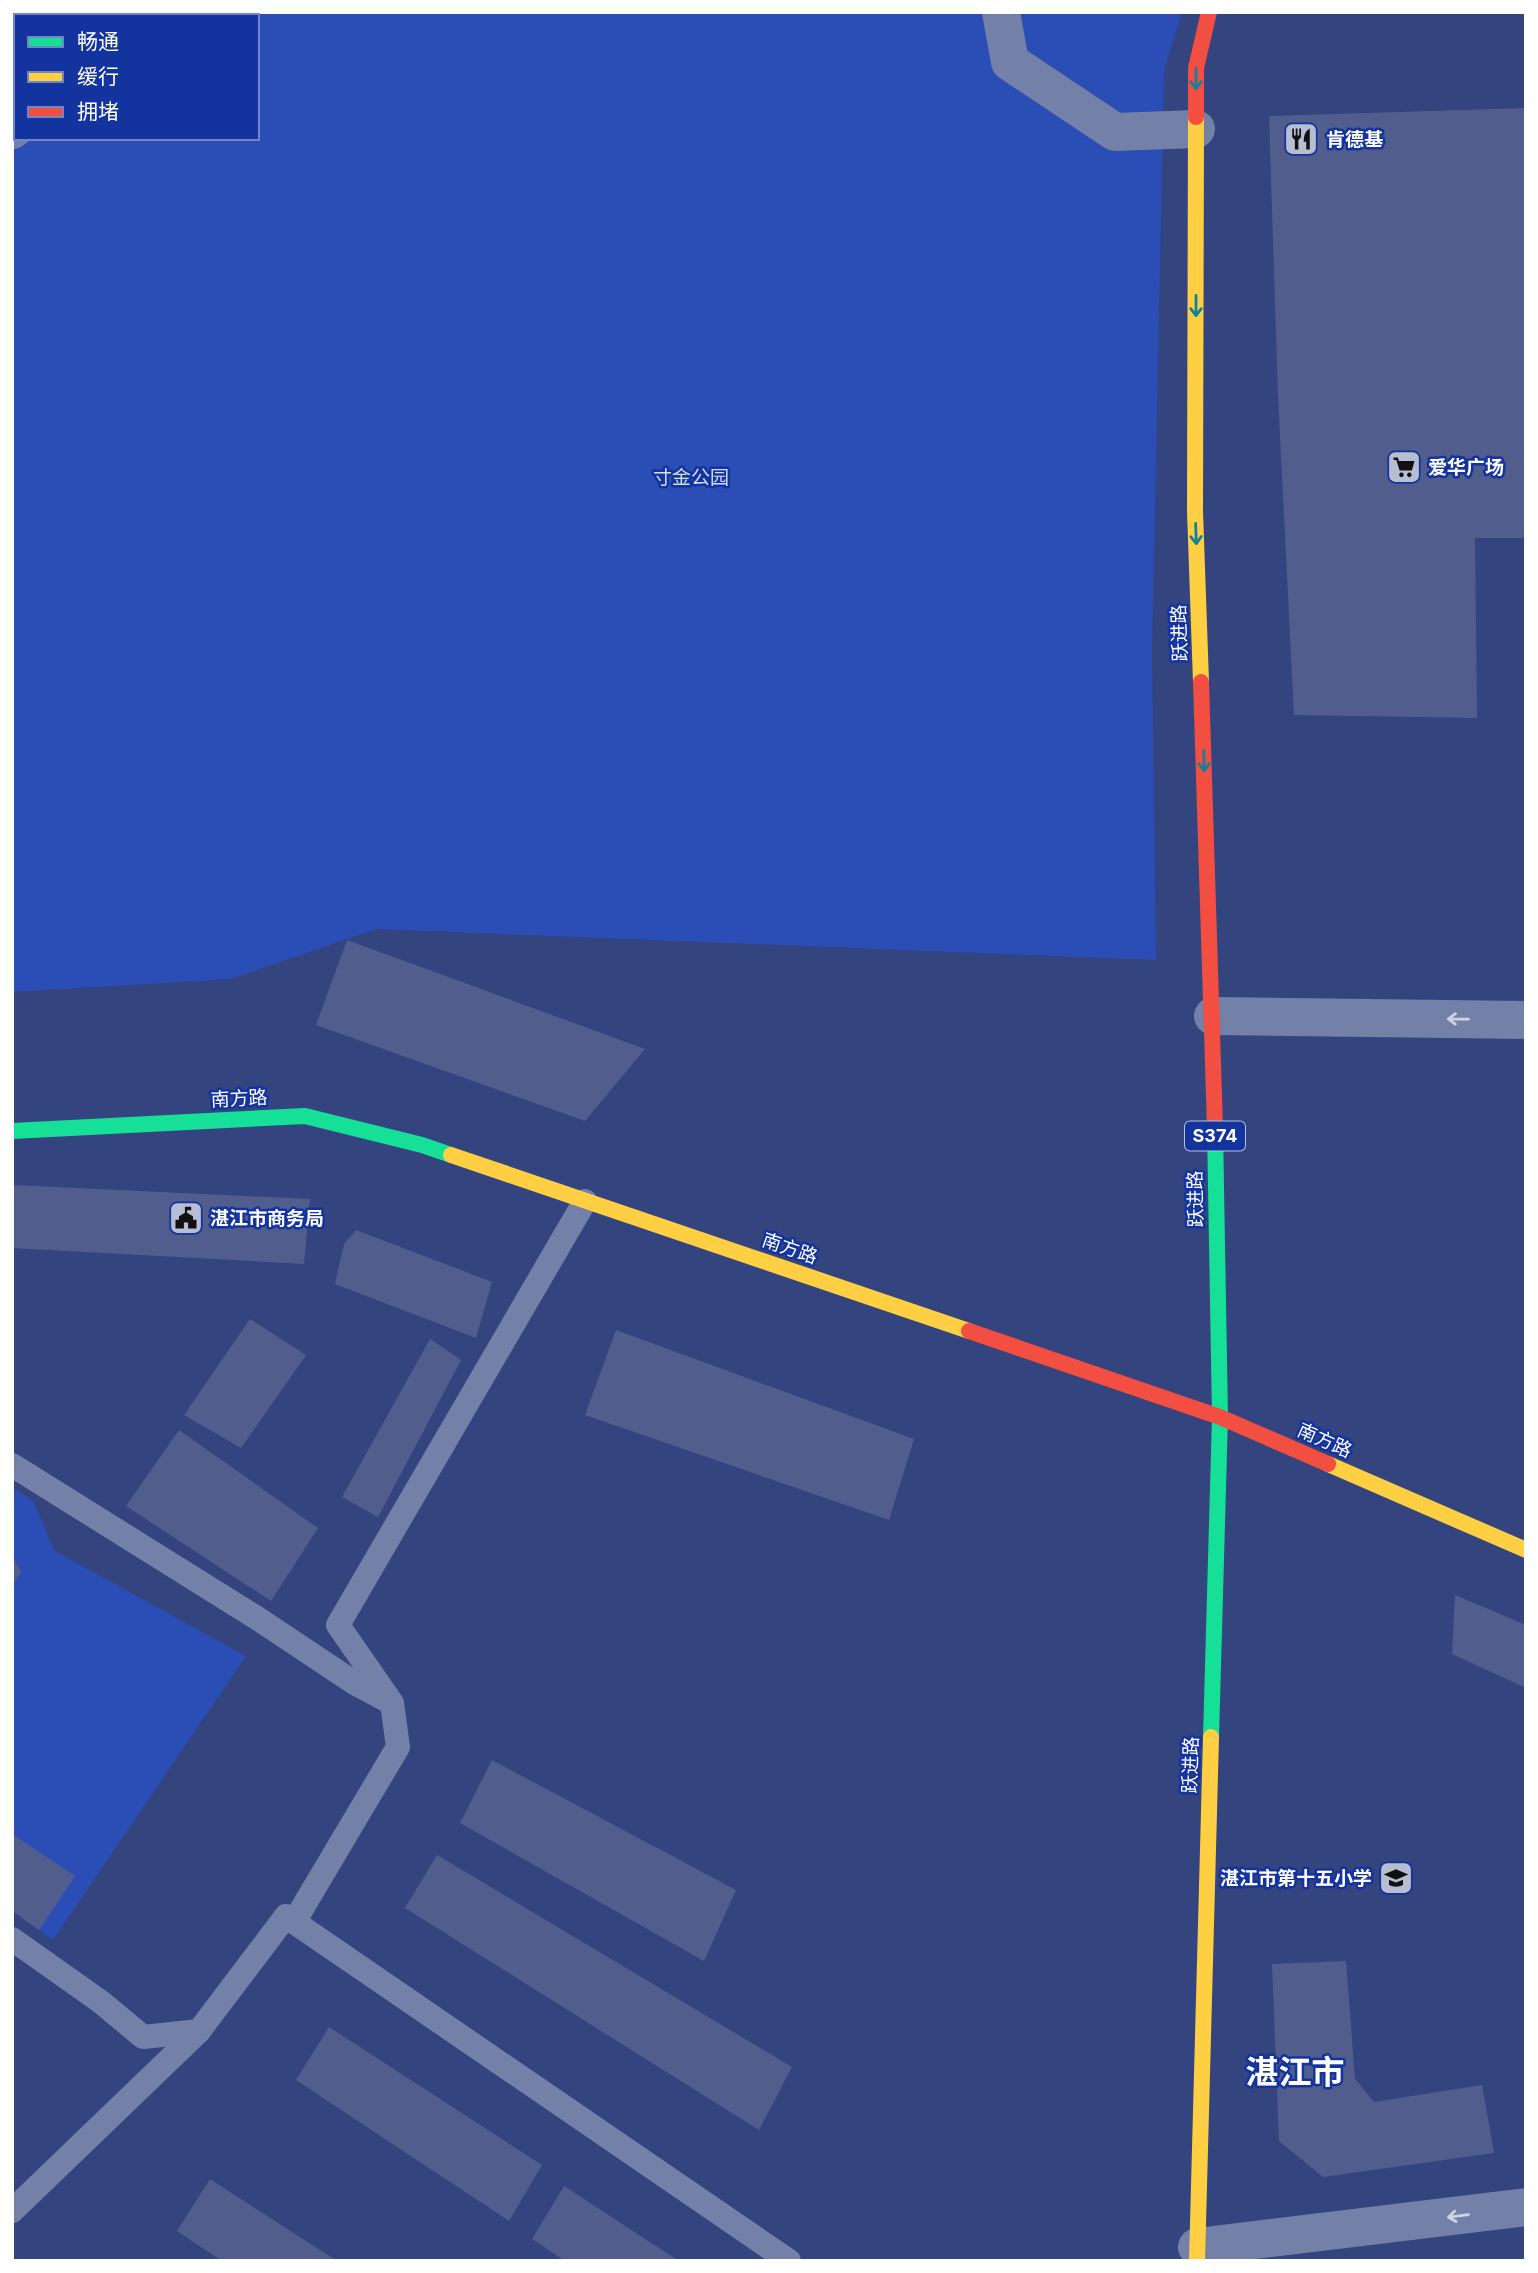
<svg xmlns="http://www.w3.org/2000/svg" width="1538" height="2273" viewBox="0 0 1538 2273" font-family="Inter,'Noto Sans SC',sans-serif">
<rect width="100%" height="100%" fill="#33447f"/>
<g fill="#2b4db6" fill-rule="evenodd">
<path d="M 12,12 L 1182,12 L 1164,71 L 1152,651 L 1156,960 L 376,929 L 231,979 L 12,992 ZM 16,16 L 257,16 L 257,138 L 16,138 Z"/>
<path d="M 12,1487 L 33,1501 L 55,1551 L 246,1656 L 53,1940 L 12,1910 Z"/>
</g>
<g fill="#515e8d">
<path d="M 1526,108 L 1526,538 L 1475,538 L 1477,718 L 1294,715 L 1278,396 L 1269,116 Z"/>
<path d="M 347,940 L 645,1049 L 585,1121 L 316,1025 Z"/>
<path d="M 12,1185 L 310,1199 L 304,1264 L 12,1248 Z"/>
<path d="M 356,1230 L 492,1282 L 476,1338 L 335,1284 L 344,1244 Z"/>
<path d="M 250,1319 L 306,1355 L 241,1448 L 184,1415 Z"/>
<path d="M 616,1330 L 914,1439 L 889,1520 L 585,1415 Z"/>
<path d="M 430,1339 L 461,1360 L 378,1517 L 342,1497 Z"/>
<path d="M 179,1430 L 318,1528 L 271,1601 L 126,1506 Z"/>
<path d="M 12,1555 L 21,1572 L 12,1586 Z"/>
<path d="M 1455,1595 L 1526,1625 L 1526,1688 L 1452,1654 Z"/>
<path d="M 492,1760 L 736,1890 L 704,1961 L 460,1823 Z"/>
<path d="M 12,1834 L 75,1876 L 39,1930 L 12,1911 Z"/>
<path d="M 437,1855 L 792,2067 L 759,2130 L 405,1908 Z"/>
<path d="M 1346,1961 L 1355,2079 L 1374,2102 L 1482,2085 L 1494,2153 L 1323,2177 L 1279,2141 L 1272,1964 Z"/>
<path d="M 329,2027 L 542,2165 L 509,2221 L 296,2080 Z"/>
<path d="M 210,2179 L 337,2261 L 222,2261 L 177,2231 Z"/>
<path d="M 564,2186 L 679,2261 L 565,2261 L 532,2239 Z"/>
</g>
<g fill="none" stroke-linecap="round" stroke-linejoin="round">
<g stroke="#7380a8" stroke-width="24">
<path d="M 585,1201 L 338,1625 L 392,1703 L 398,1747 L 294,1922 L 789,2261"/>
<path d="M 12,1465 L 260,1620 L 356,1684 L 388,1701"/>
<path d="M 12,1939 L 101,2002 L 143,2037 L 199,2031 L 286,1916 L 294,1922"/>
<path d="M 12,2211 L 199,2031"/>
</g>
<g stroke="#7380a8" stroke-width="38">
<path d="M 1001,12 L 1010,62 L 1115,132 L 1196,129"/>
<path d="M 184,16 L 189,12"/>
<path d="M 12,130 L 16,127"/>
<path d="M 1213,1016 L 1526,1020"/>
<path d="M 1197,2247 L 1526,2207"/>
</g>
<g stroke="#16e098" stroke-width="16">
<path d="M 12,1131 L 305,1116 L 422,1145 L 451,1155"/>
<path d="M 1211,1737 L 1220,1417 L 1215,1128"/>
</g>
<g stroke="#ffcf43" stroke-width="16">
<path d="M 1196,117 L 1195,511 L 1201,682"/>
<path d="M 451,1155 L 969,1331"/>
<path d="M 1328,1464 L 1526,1550"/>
<path d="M 1197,2261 L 1211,1737"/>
</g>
<g stroke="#f24e42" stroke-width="16">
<path d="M 1196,117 L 1196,68 L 1209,12"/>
<path d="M 1201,682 L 1215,1128"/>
<path d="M 969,1331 L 1220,1417 L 1328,1464"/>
</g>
</g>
<defs><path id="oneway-shaft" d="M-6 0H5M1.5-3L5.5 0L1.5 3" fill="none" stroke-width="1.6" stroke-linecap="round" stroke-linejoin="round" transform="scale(1.75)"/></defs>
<g stroke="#14819c">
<use href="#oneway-shaft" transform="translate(1196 79) rotate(90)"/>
<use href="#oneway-shaft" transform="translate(1196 306) rotate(90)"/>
<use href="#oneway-shaft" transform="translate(1196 534) rotate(88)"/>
<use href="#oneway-shaft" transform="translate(1204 761) rotate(88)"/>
</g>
<g stroke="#ced3e1">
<use href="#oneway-shaft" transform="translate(1458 1019) rotate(-179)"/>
<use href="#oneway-shaft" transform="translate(1458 2216) rotate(173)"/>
</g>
<defs>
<g id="restaurant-square" transform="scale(1.75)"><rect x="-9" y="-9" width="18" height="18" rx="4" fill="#b8bed2" stroke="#13339f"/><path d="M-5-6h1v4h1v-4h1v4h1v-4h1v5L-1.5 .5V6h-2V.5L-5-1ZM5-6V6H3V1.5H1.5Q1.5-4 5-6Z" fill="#111"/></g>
<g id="supermarket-square" transform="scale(1.75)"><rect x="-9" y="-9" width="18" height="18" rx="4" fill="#b8bed2" stroke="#13339f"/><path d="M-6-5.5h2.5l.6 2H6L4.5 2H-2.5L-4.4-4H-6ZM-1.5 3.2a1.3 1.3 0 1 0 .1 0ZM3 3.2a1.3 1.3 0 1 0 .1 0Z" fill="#111"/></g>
<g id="civic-square" transform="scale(1.75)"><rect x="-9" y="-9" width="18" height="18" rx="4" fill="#b8bed2" stroke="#13339f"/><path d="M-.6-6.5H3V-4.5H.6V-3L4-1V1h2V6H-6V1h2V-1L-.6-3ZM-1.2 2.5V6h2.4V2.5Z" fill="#111"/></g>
<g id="school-square" transform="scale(1.75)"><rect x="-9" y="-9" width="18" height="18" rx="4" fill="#b8bed2" stroke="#13339f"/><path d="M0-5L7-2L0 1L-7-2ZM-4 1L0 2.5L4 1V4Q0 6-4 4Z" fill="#111"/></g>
</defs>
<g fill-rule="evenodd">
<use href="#restaurant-square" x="1301" y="139"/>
<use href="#supermarket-square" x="1404" y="467"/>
<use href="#civic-square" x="186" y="1218"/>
<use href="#school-square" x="1396" y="1878"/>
</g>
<g text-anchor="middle" stroke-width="5" stroke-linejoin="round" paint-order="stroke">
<rect fill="#13339f" stroke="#b8c2e2" stroke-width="2" x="1185" y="1121.5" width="60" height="29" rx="5"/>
<g font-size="18" font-weight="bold" fill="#fff">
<text x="1215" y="1142">S374</text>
</g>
<g font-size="19" font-weight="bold" fill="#fff" stroke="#13339f" text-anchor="start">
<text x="1326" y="146">肯德基</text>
<text x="1428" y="474">爱华广场</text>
<text x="210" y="1225">湛江市商务局</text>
<text x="1372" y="1885" text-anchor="end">湛江市第十五小学</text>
</g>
<g font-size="19" fill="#d3defe" stroke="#13339f">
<text x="691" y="484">寸金公园</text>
</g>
<g font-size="19" fill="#fff" stroke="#13339f">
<text transform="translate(1179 633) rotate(-92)" y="7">跃进路</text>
<text transform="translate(239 1098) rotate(-3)" y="7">南方路</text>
<text transform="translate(1195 1199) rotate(-91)" y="7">跃进路</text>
<text transform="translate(790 1248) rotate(19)" y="7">南方路</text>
<text transform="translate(1325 1440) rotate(24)" y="7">南方路</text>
<text transform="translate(1190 1765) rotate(-88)" y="7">跃进路</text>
</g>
<g font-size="33" font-weight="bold" fill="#fff" stroke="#13339f">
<text x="1295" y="2084">湛江市</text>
</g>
</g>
<rect width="1538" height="2273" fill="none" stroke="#ffffff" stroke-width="28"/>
<rect x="14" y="14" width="245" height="126" fill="#13339f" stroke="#7185c5" stroke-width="2"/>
<rect x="28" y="37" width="35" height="10" fill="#16e098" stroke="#7185c5" stroke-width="2"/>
<text x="77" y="49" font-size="21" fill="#ffffff">畅通</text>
<rect x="28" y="72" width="35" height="10" fill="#ffcf43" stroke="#7185c5" stroke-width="2"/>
<text x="77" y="84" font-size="21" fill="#ffffff">缓行</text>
<rect x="28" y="107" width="35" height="10" fill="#f24e42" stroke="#7185c5" stroke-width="2"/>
<text x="77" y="119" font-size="21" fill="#ffffff">拥堵</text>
</svg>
